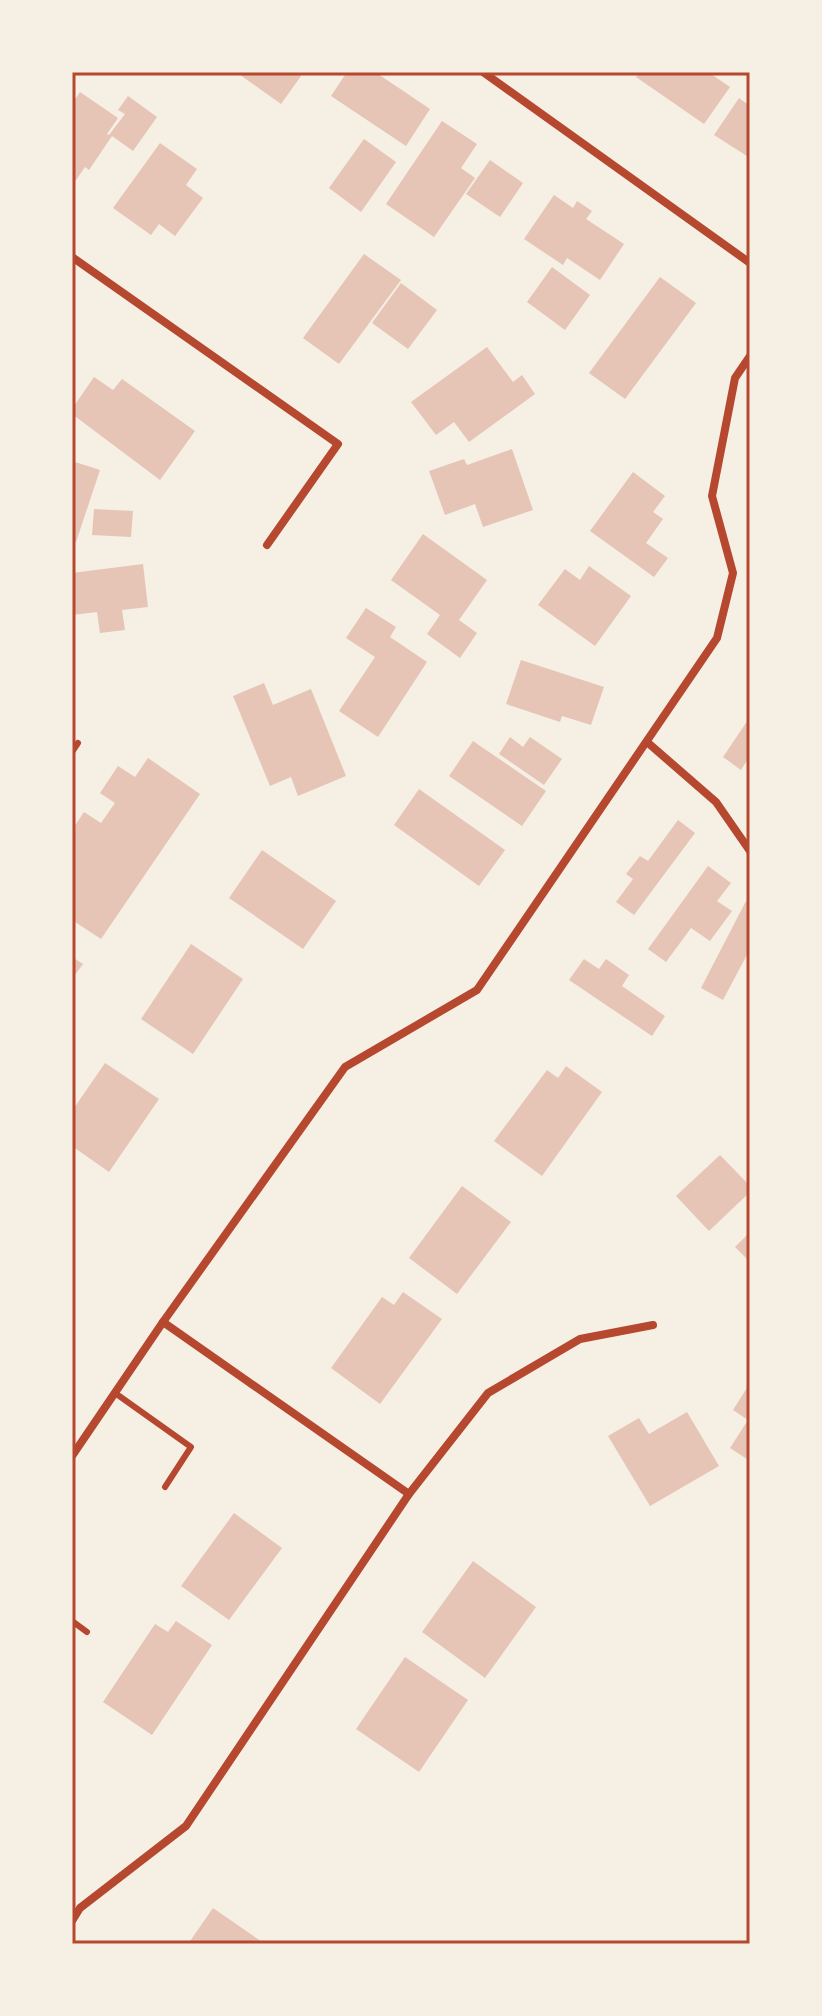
<svg xmlns="http://www.w3.org/2000/svg" width="822" height="2016" viewBox="0 0 822 2016" font-family="Bitter,serif">
<rect width="100%" height="100%" fill="#f6efe4"/>
<g fill="#e6c5b7">
<path d="M 236,72 L 296,72 L 301,76 L 281,104 Z"/>
<path d="M 347,72 L 375,72 L 430,109 L 406,146 L 331,96 Z"/>
<path d="M 640,72 L 708,72 L 730,87 L 704,124 L 636,77 Z"/>
<path d="M 80,92 L 118,118 L 107,134 L 109,135 L 125,114 L 118,110 L 128,96 L 157,117 L 133,151 L 112,136 L 89,170 L 85,167 L 74,183 L 72,104 Z"/>
<path d="M 739,98 L 750,106 L 750,158 L 714,135 Z"/>
<path d="M 442,121 L 477,144 L 461,168 L 475,178 L 434,237 L 386,204 Z"/>
<path d="M 364,139 L 396,162 L 361,212 L 329,188 Z"/>
<path d="M 160,143 L 197,169 L 186,185 L 203,198 L 175,236 L 159,224 L 151,235 L 113,208 Z"/>
<path d="M 490,160 L 523,183 L 500,217 L 466,194 Z"/>
<path d="M 554,195 L 573,208 L 577,201 L 592,211 L 586,219 L 624,244 L 600,280 L 567,258 L 563,265 L 524,239 Z"/>
<path d="M 364,254 L 401,280 L 339,364 L 303,338 Z"/>
<path d="M 552,267 L 590,295 L 565,330 L 527,302 Z"/>
<path d="M 660,277 L 696,303 L 625,399 L 589,373 Z"/>
<path d="M 401,283 L 437,310 L 408,349 L 372,323 Z"/>
<path d="M 487,347 L 513,382 L 522,375 L 535,394 L 469,442 L 454,422 L 436,435 L 411,402 Z"/>
<path d="M 94,377 L 113,390 L 122,379 L 195,431 L 160,480 L 72,414 L 72,409 Z"/>
<path d="M 512,449 L 533,510 L 483,527 L 475,504 L 445,515 L 429,471 L 464,459 L 467,465 Z"/>
<path d="M 72,461 L 100,470 L 76,542 L 72,541 Z"/>
<path d="M 633,472 L 665,496 L 653,512 L 663,519 L 646,543 L 668,558 L 654,577 L 590,531 Z"/>
<path d="M 94,509 L 133,511 L 131,537 L 92,535 Z"/>
<path d="M 423,534 L 487,580 L 459,620 L 477,633 L 460,658 L 427,634 L 440,615 L 391,580 Z"/>
<path d="M 143,564 L 148,607 L 122,610 L 125,630 L 100,633 L 97,612 L 72,615 L 72,573 Z"/>
<path d="M 589,566 L 631,596 L 595,646 L 538,605 L 565,569 L 580,580 Z"/>
<path d="M 366,608 L 396,627 L 390,637 L 427,662 L 378,737 L 339,711 L 375,657 L 346,638 Z"/>
<path d="M 521,660 L 604,687 L 591,725 L 562,716 L 560,722 L 506,704 Z"/>
<path d="M 264,683 L 273,705 L 311,689 L 346,776 L 298,796 L 291,777 L 270,786 L 233,696 Z"/>
<path d="M 750,717 L 750,756 L 741,770 L 723,757 Z"/>
<path d="M 510,737 L 523,747 L 530,737 L 562,759 L 544,785 L 499,754 Z"/>
<path d="M 473,741 L 546,791 L 522,826 L 449,776 Z"/>
<path d="M 148,758 L 200,794 L 101,939 L 72,920 L 72,830 L 84,812 L 101,823 L 115,803 L 100,793 L 118,766 L 135,777 Z"/>
<path d="M 419,789 L 505,850 L 479,886 L 394,825 Z"/>
<path d="M 678,820 L 695,833 L 634,915 L 616,902 L 633,879 L 626,874 L 640,856 L 648,861 Z"/>
<path d="M 262,850 L 336,901 L 303,949 L 229,898 Z"/>
<path d="M 708,866 L 731,883 L 717,901 L 732,911 L 710,941 L 691,928 L 666,962 L 648,949 Z"/>
<path d="M 746,901 L 750,903 L 750,949 L 723,1000 L 701,988 Z"/>
<path d="M 191,944 L 243,979 L 193,1054 L 141,1019 Z"/>
<path d="M 72,957 L 83,964 L 72,979 Z"/>
<path d="M 584,959 L 599,969 L 606,959 L 629,975 L 622,986 L 665,1016 L 652,1036 L 569,980 Z"/>
<path d="M 105,1063 L 159,1099 L 109,1172 L 72,1146 L 72,1111 Z"/>
<path d="M 566,1066 L 602,1092 L 542,1176 L 494,1141 L 547,1070 L 558,1078 Z"/>
<path d="M 720,1155 L 750,1186 L 750,1192 L 709,1231 L 676,1196 Z"/>
<path d="M 462,1186 L 511,1222 L 457,1294 L 409,1258 Z"/>
<path d="M 750,1232 L 750,1262 L 735,1247 Z"/>
<path d="M 403,1292 L 442,1319 L 380,1404 L 331,1368 L 382,1297 L 394,1305 Z"/>
<path d="M 750,1383 L 750,1461 L 730,1448 L 748,1420 L 733,1410 Z"/>
<path d="M 687,1412 L 719,1466 L 650,1506 L 608,1436 L 639,1418 L 649,1434 Z"/>
<path d="M 234,1513 L 282,1548 L 229,1620 L 181,1586 Z"/>
<path d="M 473,1561 L 536,1607 L 485,1678 L 422,1632 Z"/>
<path d="M 176,1621 L 212,1645 L 152,1735 L 103,1702 L 155,1624 L 168,1632 Z"/>
<path d="M 405,1657 L 468,1700 L 419,1772 L 356,1729 Z"/>
<path d="M 213,1908 L 265,1944 L 188,1944 Z"/>
</g>
<g fill="none" stroke-linecap="round" stroke-linejoin="round">
<g stroke="#b5482f" stroke-width="6">
<path d="M 72,752 L 78,743"/>
<path d="M 115,1393 L 191,1447 L 165,1487"/>
<path d="M 72,1621 L 87,1632"/>
</g>
<g stroke="#b5482f" stroke-width="8">
<path d="M 483,72 L 750,263"/>
<path d="M 72,257 L 338,444 L 267,545"/>
<path d="M 647,742 L 716,802 L 750,851"/>
<path d="M 163,1322 L 409,1494"/>
<path d="M 72,1456 L 163,1322 L 345,1067 L 477,990 L 717,638 L 733,573 L 712,496 L 735,378 L 750,356"/>
<path d="M 72,1921 L 80,1908 L 186,1826 L 409,1494 L 488,1393 L 580,1339 L 653,1325"/>
</g>
</g>
<rect width="822" height="2016" fill="none" stroke="#f6efe4" stroke-width="148"/>
<rect x="74" y="74" width="674" height="1868" fill="none" stroke="#b5482f" stroke-width="3"/>
</svg>
